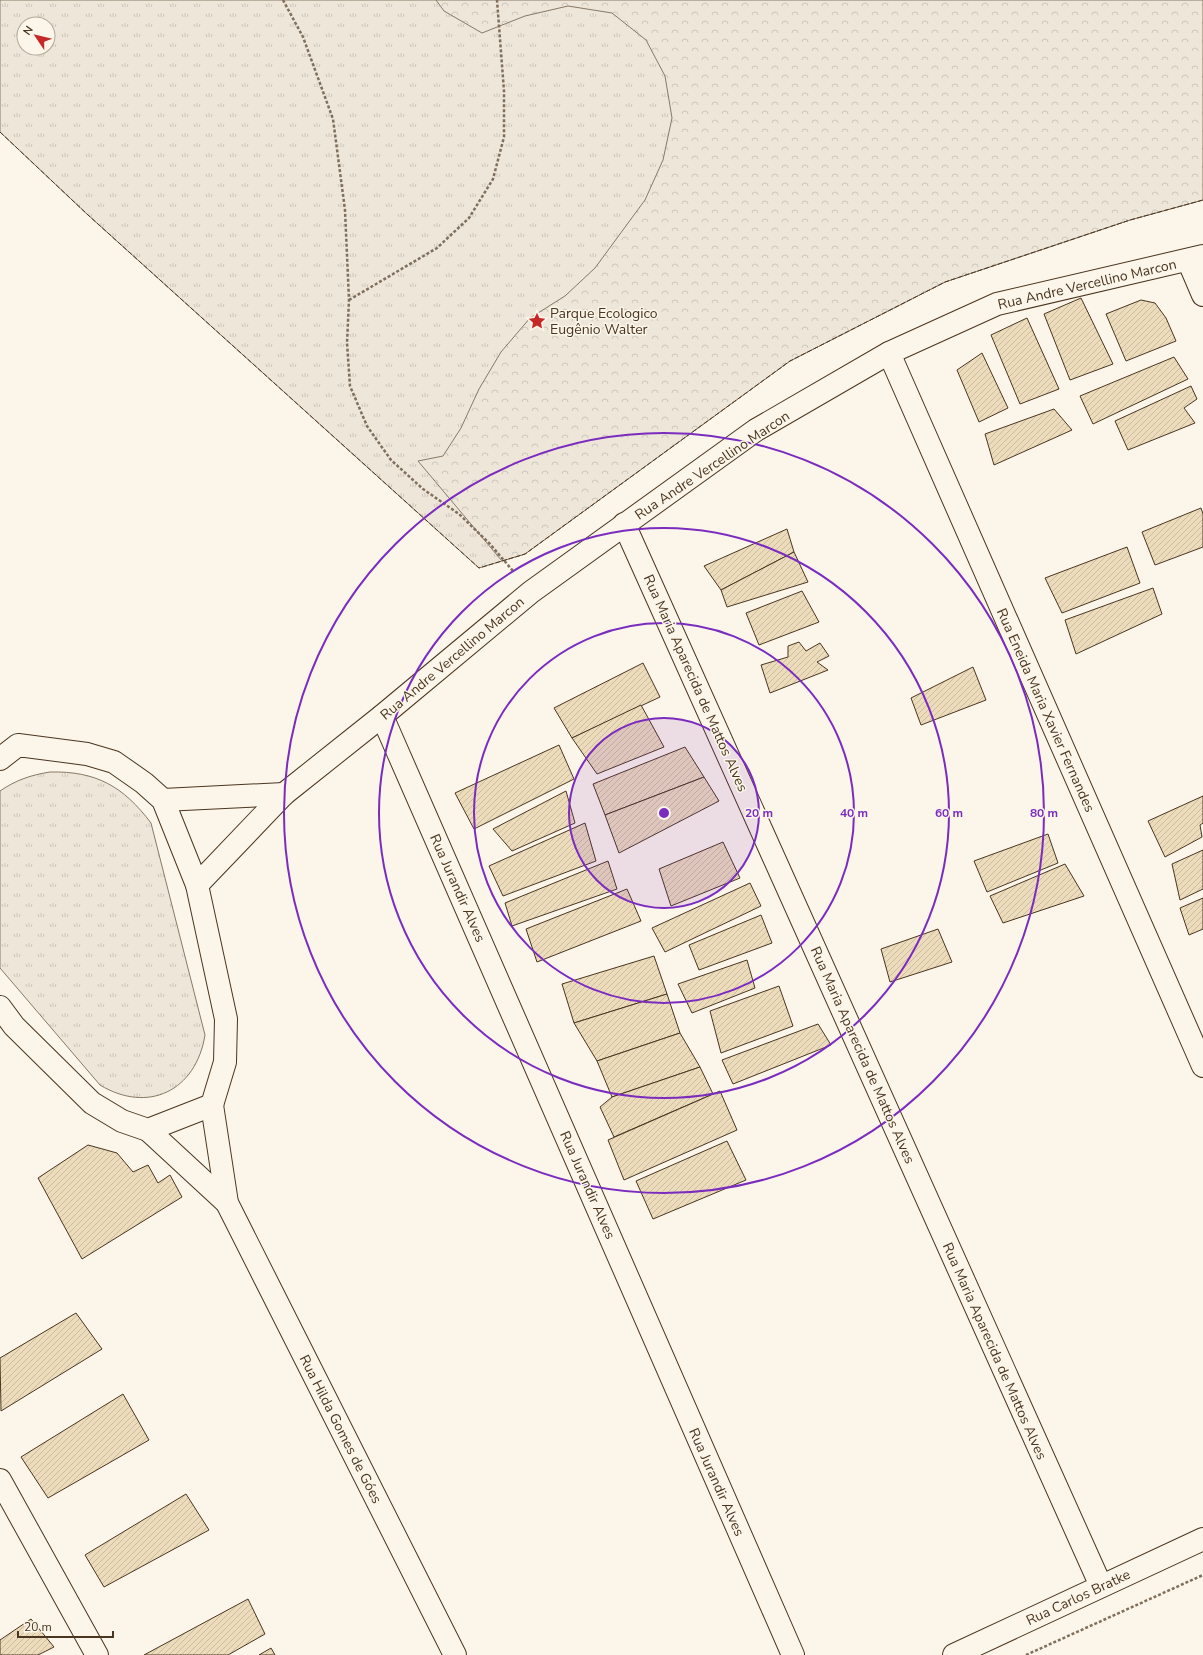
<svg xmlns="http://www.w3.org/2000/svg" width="1203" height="1655" viewBox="0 0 1203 1655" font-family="'Nunito Sans',sans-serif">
<defs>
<pattern id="grass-tufts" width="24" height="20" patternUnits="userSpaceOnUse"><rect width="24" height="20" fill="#ede6d9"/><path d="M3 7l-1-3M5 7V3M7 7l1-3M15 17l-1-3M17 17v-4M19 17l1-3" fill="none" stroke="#cdc6ba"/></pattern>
<pattern id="forest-crowns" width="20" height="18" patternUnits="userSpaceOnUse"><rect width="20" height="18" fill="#ede6d9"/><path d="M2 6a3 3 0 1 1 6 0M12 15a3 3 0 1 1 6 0" fill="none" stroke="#cdc6ba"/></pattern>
<pattern id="building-hatch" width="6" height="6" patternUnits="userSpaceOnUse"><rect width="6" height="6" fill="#ecdcbc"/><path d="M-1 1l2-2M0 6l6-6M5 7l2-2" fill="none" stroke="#ccbda1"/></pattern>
</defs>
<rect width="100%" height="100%" fill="#fbf6e9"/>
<g fill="url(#grass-tufts)" stroke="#887966" fill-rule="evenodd">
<path d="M 0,0 L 1203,0 L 1203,200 L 1130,220 L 945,282 L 790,361 L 525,554 L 479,568 L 88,215 L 0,132 ZM 24,24 L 48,24 L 48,48 L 24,48 Z"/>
<path d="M 50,772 C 96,771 123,786 151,823 L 205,1035 C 196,1091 148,1114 100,1085 L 0,968 L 0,791 C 16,780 31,775 50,772 Z"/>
</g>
<path fill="url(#forest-crowns)" stroke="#887966" d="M 436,0 L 1203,0 L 1203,200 L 1130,220 L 945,282 L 790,361 L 525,554 L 502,561 L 418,461 L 443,456 L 461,428 L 479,389 L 501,352 L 530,318 L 565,296 L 595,268 L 645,200 L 663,160 L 672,118 L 665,76 L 646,40 L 612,13 L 568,6 L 525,16 L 482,33 L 444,11 Z"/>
<g fill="url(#building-hatch)" stroke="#4a3520">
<path d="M 1081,298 L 1113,364 L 1070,380 L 1044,314 Z"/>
<path d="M 1141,300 L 1155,303 L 1166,318 L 1176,341 L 1126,361 L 1106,314 Z"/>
<path d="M 1027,318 L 1059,389 L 1020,404 L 991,335 Z"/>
<path d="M 982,353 L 1008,408 L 979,422 L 957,370 Z"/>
<path d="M 1174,357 L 1188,379 L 1093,424 L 1080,396 Z"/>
<path d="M 1191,386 L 1197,399 L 1184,408 L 1195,423 L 1128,450 L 1115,421 Z"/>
<path d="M 1054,409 L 1072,430 L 994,465 L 985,434 Z"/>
<path d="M 1201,508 L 1203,514 L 1203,547 L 1155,565 L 1142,532 Z"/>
<path d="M 787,529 L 794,552 L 721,590 L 704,566 Z"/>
<path d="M 1127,547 L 1140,583 L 1062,613 L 1045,578 Z"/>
<path d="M 794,552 L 808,582 L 727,607 L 721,590 Z"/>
<path d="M 1153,588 L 1162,614 L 1076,654 L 1065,620 Z"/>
<path d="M 802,591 L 819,622 L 759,645 L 746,613 Z"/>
<path d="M 799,642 L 806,651 L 820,643 L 829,656 L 817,662 L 828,670 L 770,693 L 761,665 L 788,657 L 788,646 Z"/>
<path d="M 643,663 L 660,697 L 572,738 L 554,708 Z"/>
<path d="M 973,667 L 986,700 L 921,725 L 911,698 Z"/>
<path d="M 641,705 L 664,747 L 597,774 L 572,738 Z"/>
<path d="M 559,745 L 574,779 L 474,829 L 455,793 Z"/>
<path d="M 685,747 L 704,777 L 605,815 L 593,784 Z"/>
<path d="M 704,777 L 719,801 L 619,853 L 605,815 Z"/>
<path d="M 566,791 L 575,823 L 512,851 L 493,829 Z"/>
<path d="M 1203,796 L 1203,823 L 1200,825 L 1202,837 L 1165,857 L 1148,821 Z"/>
<path d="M 585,823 L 596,861 L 503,896 L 489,866 Z"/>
<path d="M 1048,834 L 1058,863 L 987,892 L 974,861 Z"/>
<path d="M 723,842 L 740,878 L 671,906 L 659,869 Z"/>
<path d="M 1203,850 L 1203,889 L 1180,900 L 1172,864 Z"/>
<path d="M 608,861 L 617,889 L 512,926 L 505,903 Z"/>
<path d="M 1065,864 L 1084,896 L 1003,923 L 990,896 Z"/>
<path d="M 750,883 L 761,906 L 665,952 L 652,928 Z"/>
<path d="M 627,889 L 641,921 L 537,962 L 526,929 Z"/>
<path d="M 1203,898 L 1203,929 L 1189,935 L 1180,908 Z"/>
<path d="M 761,915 L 772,943 L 699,970 L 689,945 Z"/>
<path d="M 938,929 L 952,962 L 890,982 L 881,949 Z"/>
<path d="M 654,956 L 667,994 L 574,1023 L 562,984 Z"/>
<path d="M 747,960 L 755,988 L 692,1013 L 678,984 Z"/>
<path d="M 779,986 L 793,1026 L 721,1053 L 710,1011 Z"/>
<path d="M 667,994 L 680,1033 L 597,1061 L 574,1023 Z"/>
<path d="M 818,1024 L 831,1045 L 733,1084 L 722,1060 Z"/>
<path d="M 680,1033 L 700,1067 L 612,1097 L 597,1061 Z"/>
<path d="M 700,1067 L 713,1094 L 614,1137 L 600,1107 L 612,1097 Z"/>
<path d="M 720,1091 L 737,1130 L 624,1180 L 608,1140 Z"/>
<path d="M 727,1141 L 746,1180 L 653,1219 L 636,1181 Z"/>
<path d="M 88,1145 L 117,1153 L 133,1172 L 148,1165 L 158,1183 L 170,1175 L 182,1197 L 82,1259 L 38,1178 Z"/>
<path d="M 76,1313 L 102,1349 L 1,1411 L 0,1358 Z"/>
<path d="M 123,1394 L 149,1440 L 48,1498 L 21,1457 Z"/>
<path d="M 186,1494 L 209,1530 L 104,1587 L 85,1555 Z"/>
<path d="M 248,1599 L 265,1634 L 228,1655 L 144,1655 Z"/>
<path d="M 31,1619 L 54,1647 L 38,1655 L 0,1655 L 0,1640 Z"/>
<path d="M 271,1648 L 275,1655 L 259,1655 Z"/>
</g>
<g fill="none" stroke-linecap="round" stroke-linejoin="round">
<g stroke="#4a3520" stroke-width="24">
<g id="minor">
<path d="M 1188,260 L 1203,295"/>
<path d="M 889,353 L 1203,1066"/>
<path d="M 624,524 L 1101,1586"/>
<path d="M 382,716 L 793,1655"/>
<path d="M 0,759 L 18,745 L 87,754 L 114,762 L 144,783 L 163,800 L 197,885 L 226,1019 L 225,1062 L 212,1105 L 148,1130 L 122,1121 L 92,1103 L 14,1026 L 0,1007"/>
<path d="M 163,800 L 284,794"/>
<path d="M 197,885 L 284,794 L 382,716 L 531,592 L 756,430 L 889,353 L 997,304 L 1203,256"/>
<path d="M 212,1105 L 227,1203 L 455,1655"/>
<path d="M 148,1130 L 227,1203"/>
<path d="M 0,1480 L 97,1655"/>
<path d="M 954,1655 L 1203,1539"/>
</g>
</g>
<g stroke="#7f6f5c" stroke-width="2.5" stroke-dasharray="3 2" stroke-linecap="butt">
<path d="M 283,0 L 303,37 L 333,119 L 345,210 L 349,300 L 347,343 L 350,386 L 367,426 L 391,460 L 423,489 L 459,514 L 490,544 L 513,571"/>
<path d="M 349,300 L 437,248 L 469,218 L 493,179 L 504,137 L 504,91 L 497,0"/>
<path d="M 1026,1655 L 1203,1575"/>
</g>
<use href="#minor" stroke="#fbf6e9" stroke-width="22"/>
<path stroke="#4a3520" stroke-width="1" stroke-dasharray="5 2" stroke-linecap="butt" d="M 0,132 L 88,215 L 479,568 L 525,554 L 790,361 L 945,282 L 1130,220 L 1203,200"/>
</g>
<circle cx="664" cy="813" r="95" fill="#7b2cbf" fill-opacity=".12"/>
<g fill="none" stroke="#7b2cbf" stroke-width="2">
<circle cx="664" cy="813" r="95"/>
<circle cx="664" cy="813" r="190"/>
<circle cx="664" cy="813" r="285"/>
<circle cx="664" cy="813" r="380"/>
</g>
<defs>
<g id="sight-bare" transform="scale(1.38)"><path d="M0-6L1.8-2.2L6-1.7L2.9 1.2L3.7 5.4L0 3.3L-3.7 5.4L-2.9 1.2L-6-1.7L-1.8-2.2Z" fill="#c62828" stroke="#fbf6e9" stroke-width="2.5" paint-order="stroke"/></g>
</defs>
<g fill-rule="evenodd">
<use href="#sight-bare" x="537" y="321"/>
</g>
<g text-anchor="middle" stroke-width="3" stroke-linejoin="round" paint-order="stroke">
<g font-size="14" fill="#4a3520" stroke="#fbf6e9">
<text transform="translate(1087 284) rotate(-13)" y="5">Rua Andre Vercellino Marcon</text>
<text transform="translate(712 465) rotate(-34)" y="5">Rua Andre Vercellino Marcon</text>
<text transform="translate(452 658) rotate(-40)" y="5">Rua Andre Vercellino Marcon</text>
<text transform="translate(696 683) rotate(66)" y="5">Rua Maria Aparecida de Mattos Alves</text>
<text transform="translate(1046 710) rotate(66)" y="5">Rua Eneida Maria Xavier Fernandes</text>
<text transform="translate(458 888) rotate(66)" y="5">Rua Jurandir Alves</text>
<text transform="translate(863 1055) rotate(66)" y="5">Rua Maria Aparecida de Mattos Alves</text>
<text transform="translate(588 1185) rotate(66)" y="5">Rua Jurandir Alves</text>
<text transform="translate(995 1351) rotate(66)" y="5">Rua Maria Aparecida de Mattos Alves</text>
<text transform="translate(341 1429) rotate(63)" y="5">Rua Hilda Gomes de Góes</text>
<text transform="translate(717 1482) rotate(66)" y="5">Rua Jurandir Alves</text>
<text transform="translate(1078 1597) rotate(-25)" y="5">Rua Carlos Bratke</text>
</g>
<g font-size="14" fill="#4a3520" stroke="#fbf6e9" text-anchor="start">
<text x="550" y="318">Parque Ecologico<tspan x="550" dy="16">Eugênio Walter</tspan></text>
</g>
</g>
<circle cx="664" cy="813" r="6" fill="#7b2cbf" stroke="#fbf6e9" stroke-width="2"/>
<g font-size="12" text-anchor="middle" font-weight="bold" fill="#7b2cbf" stroke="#fbf6e9" stroke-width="3" stroke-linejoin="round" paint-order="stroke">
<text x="759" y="817">20 m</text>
<text x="854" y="817">40 m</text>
<text x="949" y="817">60 m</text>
<text x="1044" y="817">80 m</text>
</g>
<g transform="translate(36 36) rotate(305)"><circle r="19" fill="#fbf6e9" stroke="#b4a999"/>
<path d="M0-3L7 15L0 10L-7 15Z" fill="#c62828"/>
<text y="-6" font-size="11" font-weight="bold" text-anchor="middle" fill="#4a3520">N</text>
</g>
<path d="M18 1631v6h95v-6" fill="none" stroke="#4a3520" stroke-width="2"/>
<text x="24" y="1631" font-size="12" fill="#4a3520" stroke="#fbf6e9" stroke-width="3" paint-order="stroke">20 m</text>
</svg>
